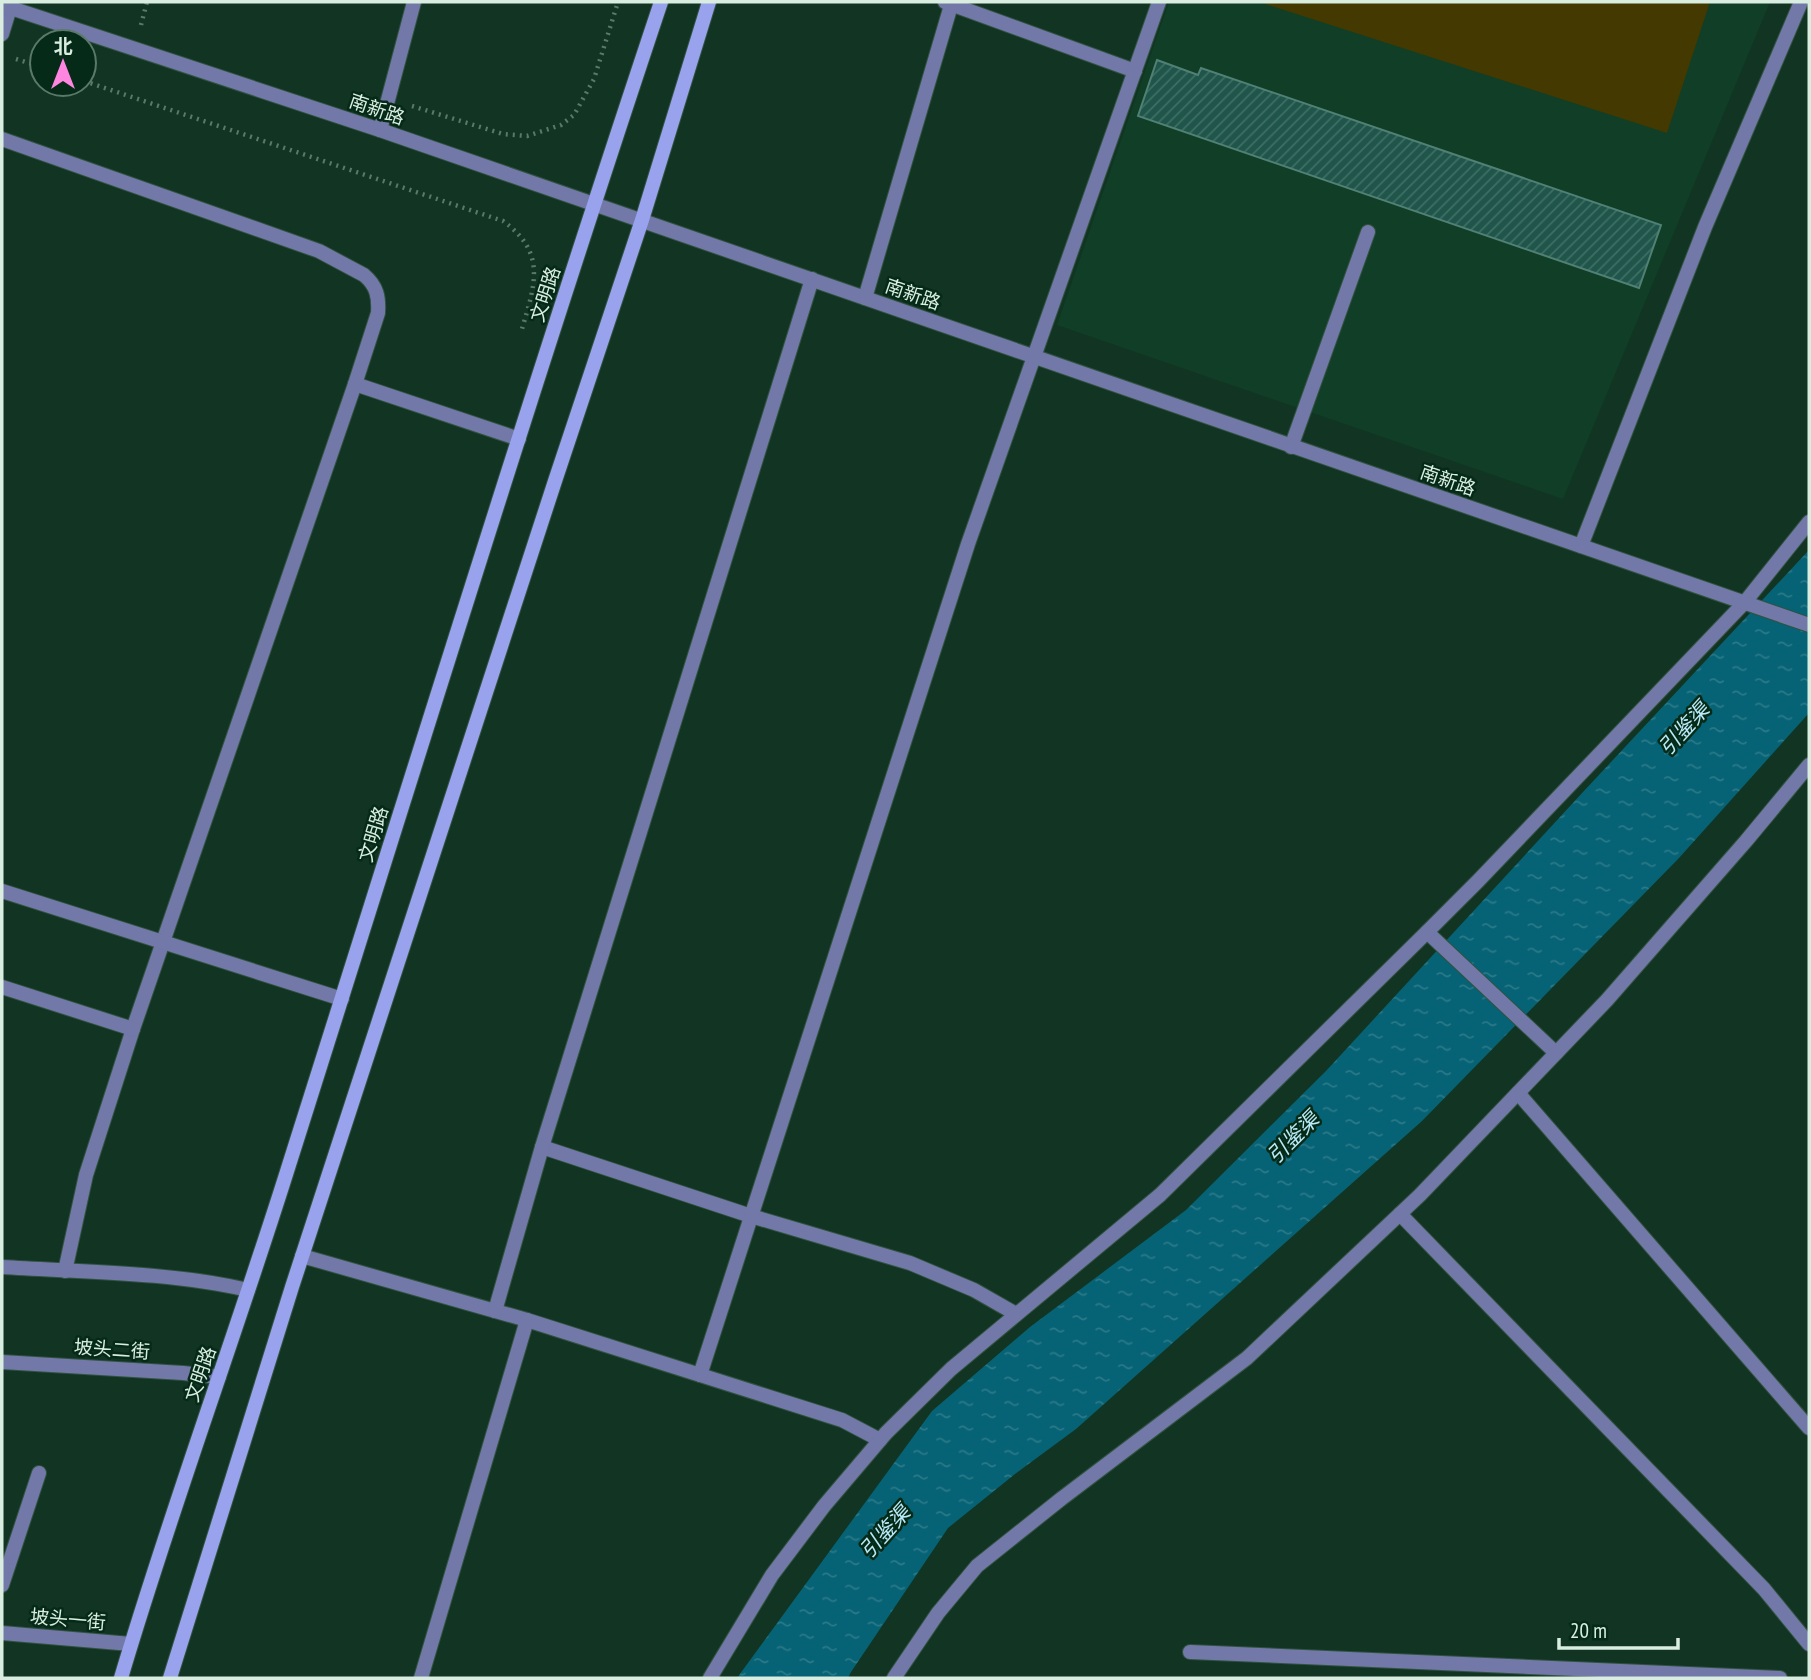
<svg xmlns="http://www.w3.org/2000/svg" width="1811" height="1680" viewBox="0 0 1811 1680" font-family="'PT Sans Narrow','Noto Sans SC',sans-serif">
<defs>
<pattern id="water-ripples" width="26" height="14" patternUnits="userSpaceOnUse" patternTransform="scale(1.75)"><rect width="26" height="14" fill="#066275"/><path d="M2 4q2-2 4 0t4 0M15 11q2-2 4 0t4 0" fill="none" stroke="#2a7988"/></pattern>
<pattern id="building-hatch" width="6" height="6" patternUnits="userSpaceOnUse" patternTransform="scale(1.75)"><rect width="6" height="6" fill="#1f554a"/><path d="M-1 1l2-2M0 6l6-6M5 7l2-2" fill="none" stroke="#3f6e64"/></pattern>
</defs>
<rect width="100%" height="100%" fill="#113522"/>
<path fill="#103e27" d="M 1169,2 L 1770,2 L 1563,499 L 1057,325 Z"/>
<path fill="#433901" d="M 1263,2 L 1710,2 L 1667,133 L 1262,3 Z"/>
<path fill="url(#water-ripples)" d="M 1809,550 L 1809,713 L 1679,858 L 1422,1121 L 1076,1429 L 1015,1474 L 948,1528 L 851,1672 L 848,1678 L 737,1678 L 932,1411 L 1030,1327 L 1186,1210 L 1326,1071 L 1583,792 Z"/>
<path fill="url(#building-hatch)" stroke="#518075" stroke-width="2" d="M 1157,60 L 1198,75 L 1201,68 L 1661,225 L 1639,288 L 1138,116 Z"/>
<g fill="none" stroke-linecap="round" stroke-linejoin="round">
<g stroke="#315240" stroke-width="16">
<g id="service">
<path d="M 355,384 L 519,439"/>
<path d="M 1291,447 L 1368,232"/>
<path d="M 1518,1093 L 1809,1428"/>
<path d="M 542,1147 L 751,1216 L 910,1263 L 974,1290 L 1016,1314"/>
<path d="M 2,1585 L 39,1473"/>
<path d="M 1190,1652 L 1780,1678"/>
</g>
</g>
<g stroke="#315240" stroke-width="16">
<g id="minor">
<path d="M 945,2 L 1135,71"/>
<path d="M 2,34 L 10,8"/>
<path d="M 380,130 L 414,2"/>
<path d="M 2,139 L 319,251 L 364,275 C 377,286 379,297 378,313 L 355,384 L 133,1029 L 86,1175 L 65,1271"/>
<path d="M 865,298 L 952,2"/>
<path d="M 1581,546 L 1705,227 L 1801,2"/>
<path d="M 2,891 L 342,999"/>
<path d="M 1427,932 L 1556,1053"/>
<path d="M 2,987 L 133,1029"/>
<path d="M 1400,1214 L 1764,1589 L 1809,1644"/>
<path d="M 302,1256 L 527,1320 L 842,1420 L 880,1440"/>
<path d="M 2,1267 C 81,1272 171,1272 248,1290"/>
<path d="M 495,1311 L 542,1147 L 812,279"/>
<path d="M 2,1362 L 183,1373 L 219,1377"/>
<path d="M 700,1375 L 968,544 L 1159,2"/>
<path d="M 2,1633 L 131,1644"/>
<path d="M 421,1678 L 527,1320"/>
<path d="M 710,1678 L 772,1575 L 824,1506 L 886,1433 L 951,1369 L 1160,1195 L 1427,932 L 1478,881 L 1745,602 L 1809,522"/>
<path d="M 894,1678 L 938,1613 L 977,1566 L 1061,1499 L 1247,1358 L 1420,1195 L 1607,1000 L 1746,841 L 1809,765"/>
</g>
</g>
<g stroke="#315240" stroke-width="16">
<path id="tertiary" d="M 2,5 L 380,130 L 1809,625"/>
</g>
<g stroke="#315240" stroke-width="16">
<g id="secondary">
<path d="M 121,1678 C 172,1506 235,1337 289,1165 C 412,777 532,388 661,2"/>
<path d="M 170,1678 L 292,1287 L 555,481 L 642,220 L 709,2"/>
</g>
</g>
<g stroke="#5b7969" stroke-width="4.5" stroke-dasharray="2 5" stroke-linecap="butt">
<path d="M 141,25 L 147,2"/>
<path d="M 16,59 L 42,67"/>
<path d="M 84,81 L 503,221 C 547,253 535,284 522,329"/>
<path d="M 412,106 L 503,134 L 527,136 L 561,125 L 574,115 L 594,79 L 618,2"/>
</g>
<use href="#service" stroke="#7278a7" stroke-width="14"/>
<use href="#minor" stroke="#7278a7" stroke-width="14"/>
<use href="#tertiary" stroke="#7278a7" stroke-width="14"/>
<use href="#secondary" stroke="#99a2ed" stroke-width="14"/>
</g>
<g text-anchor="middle" stroke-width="5" stroke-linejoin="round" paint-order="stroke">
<g font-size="19" fill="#d9ede0" stroke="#052b18">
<text transform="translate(377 109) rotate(19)" y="7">南新路</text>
<text transform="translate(545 294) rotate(-72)" y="7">文明路</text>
<text transform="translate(913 294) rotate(19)" y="7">南新路</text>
<text transform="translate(1448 480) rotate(19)" y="7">南新路</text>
<text transform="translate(373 834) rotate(-73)" y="7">文明路</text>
<text transform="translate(112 1349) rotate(4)" y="7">坡头二街</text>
<text transform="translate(200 1374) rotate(-71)" y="7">文明路</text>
<text transform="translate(68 1619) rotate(5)" y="7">坡头一街</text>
</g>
<g font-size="21" font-style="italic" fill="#baeaf8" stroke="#052b18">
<text transform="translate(1684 729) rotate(-48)" y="7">引鉴渠</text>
<text transform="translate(1293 1138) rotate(-45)" y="7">引鉴渠</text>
<text transform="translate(885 1532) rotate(-48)" y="7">引鉴渠</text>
</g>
</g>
<rect width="1811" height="1680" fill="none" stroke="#d9ede0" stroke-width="7"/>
<g transform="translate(63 63)"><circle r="33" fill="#052b18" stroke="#5a7968" stroke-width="2"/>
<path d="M0-5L12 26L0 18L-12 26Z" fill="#fe85e0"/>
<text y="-10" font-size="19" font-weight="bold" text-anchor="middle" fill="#d9ede0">北</text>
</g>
<path d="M1559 1638v10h119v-10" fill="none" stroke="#d9ede0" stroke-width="3.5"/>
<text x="1570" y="1638" font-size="21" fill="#d9ede0" stroke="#052b18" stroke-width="5" paint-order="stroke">20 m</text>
</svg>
